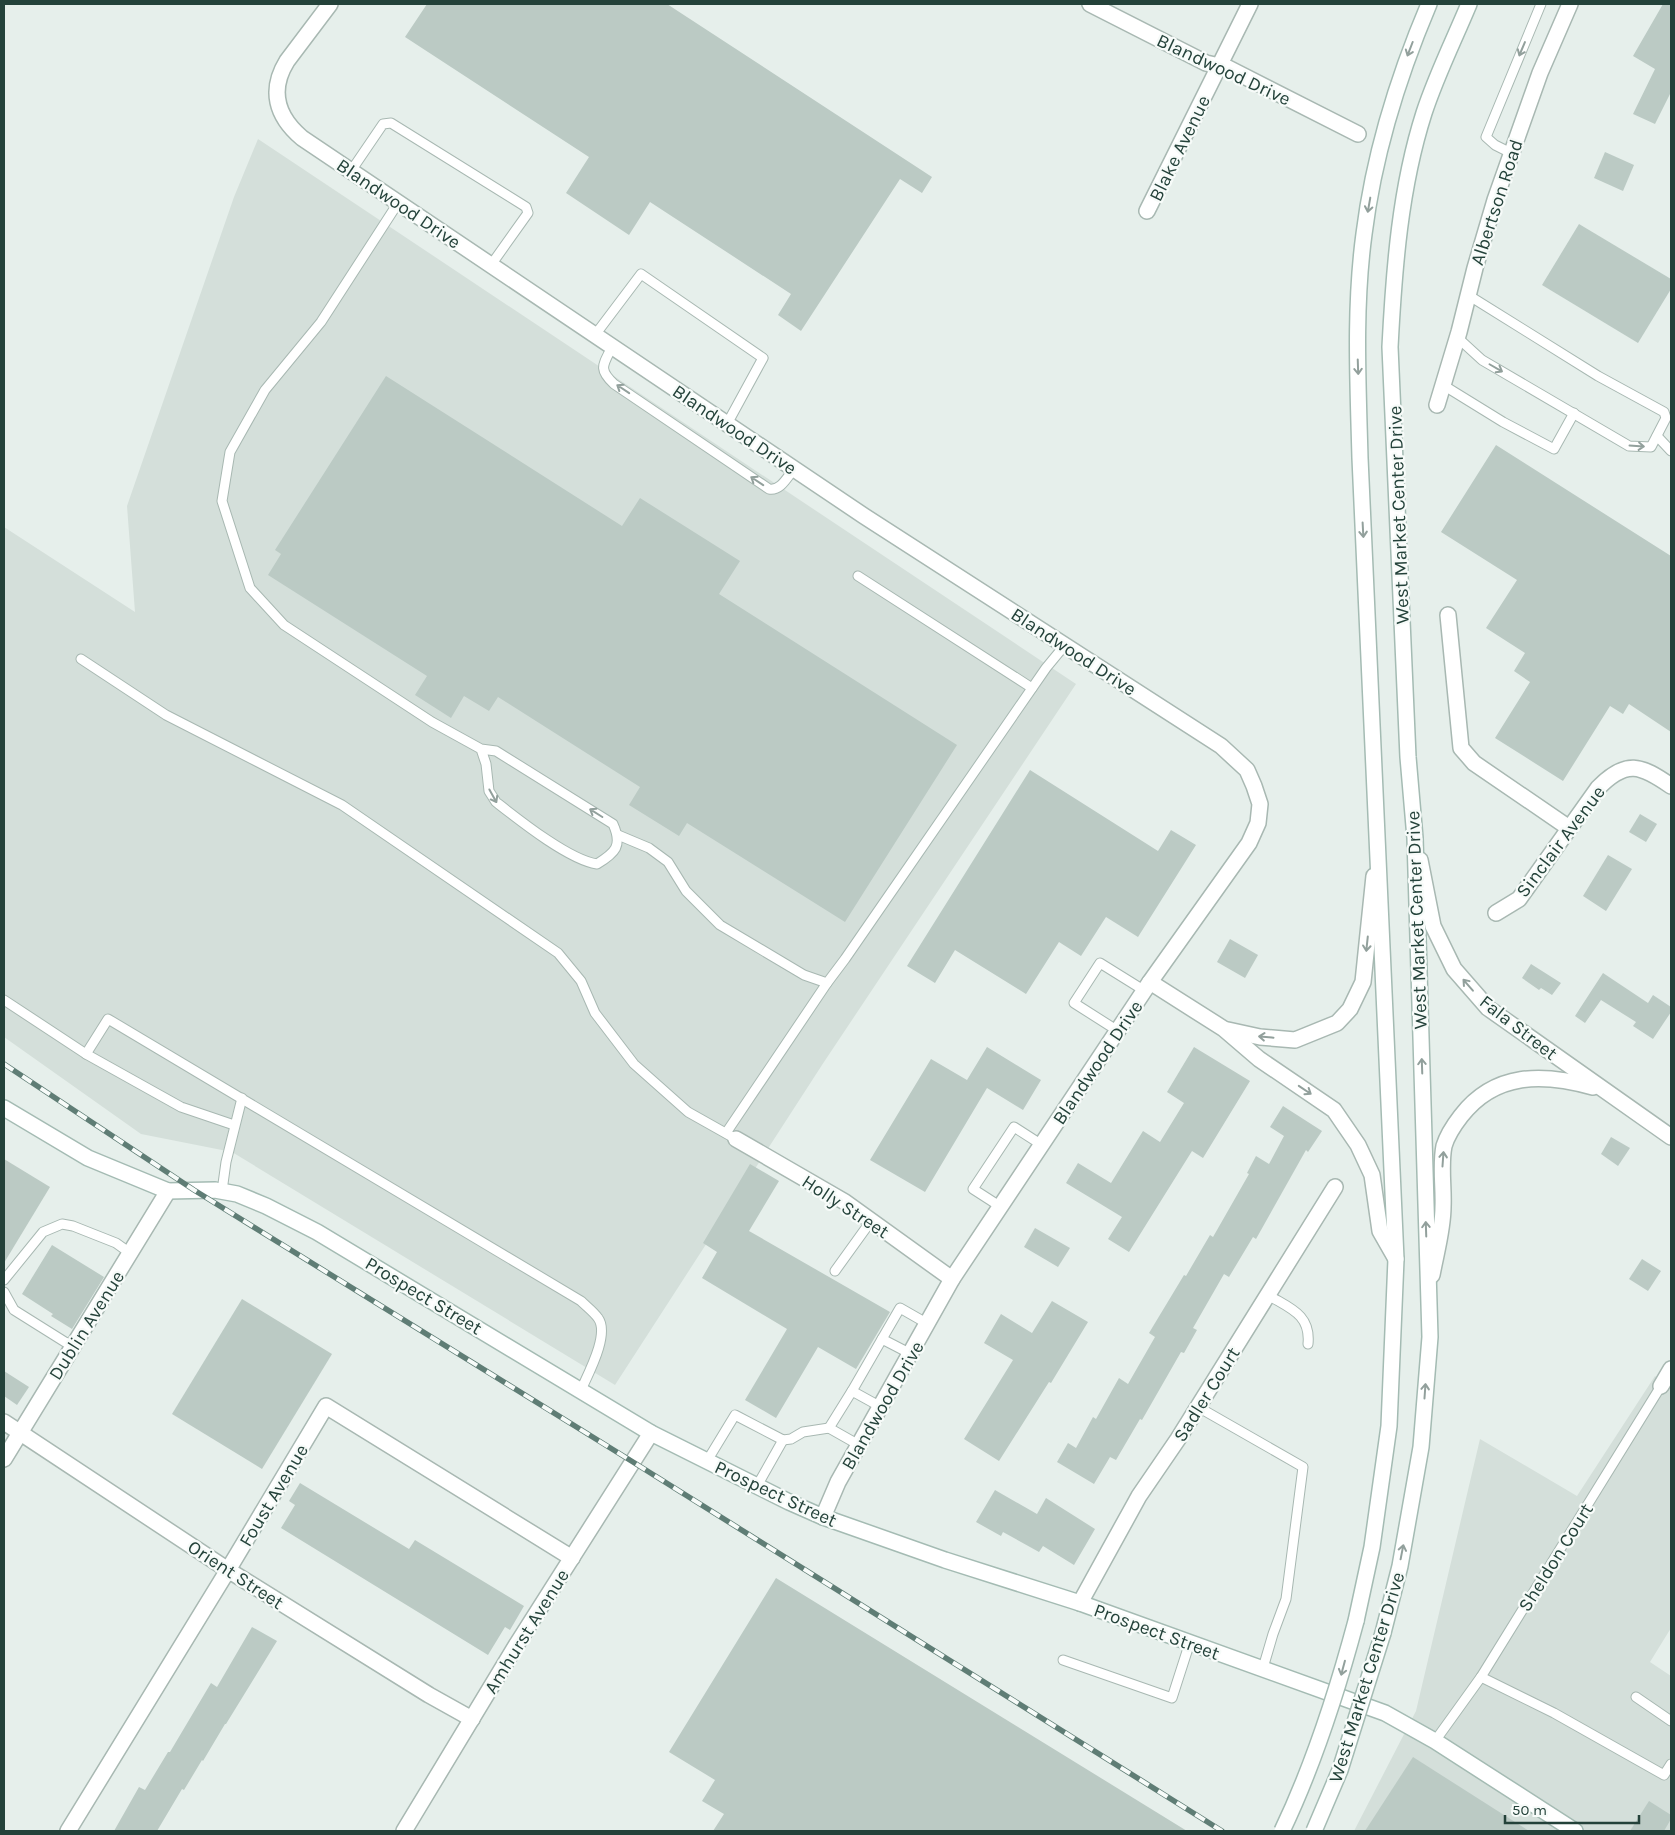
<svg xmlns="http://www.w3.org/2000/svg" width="1675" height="1835" viewBox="0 0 1675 1835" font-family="Karla,sans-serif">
<rect width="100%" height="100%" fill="#e6efeb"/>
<g fill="#d4dfda">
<path d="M 258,139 L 1076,684 L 822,1065 L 615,1385 L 232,1152 L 141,1134 L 4,1037 L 4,527 L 135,612 L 127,506 L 234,197 Z"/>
<path d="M 1655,1376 L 1671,1387 L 1671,1628 L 1650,1662 L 1671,1676 L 1671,1831 L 1354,1831 L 1416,1711 L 1480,1439 L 1577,1496 Z"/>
</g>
<g fill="#bbcac4">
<path d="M 427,4 L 667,4 L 932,177 L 922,193 L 900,179 L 801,331 L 778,315 L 791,294 L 650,202 L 629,235 L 566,193 L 589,157 L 405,37 Z"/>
<path d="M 1663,4 L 1671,4 L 1671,92 L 1655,124 L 1633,114 L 1655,69 L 1633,56 Z"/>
<path d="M 1605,152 L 1634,165 L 1623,191 L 1594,178 Z"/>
<path d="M 1579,224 L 1671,279 L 1671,289 L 1638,343 L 1542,285 Z"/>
<path d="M 386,376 L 622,526 L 640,498 L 740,561 L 719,594 L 957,745 L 845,922 L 687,823 L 679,836 L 629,805 L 640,787 L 498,697 L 489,711 L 464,696 L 451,718 L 415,695 L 427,676 L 268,575 L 281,554 L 275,550 Z"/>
<path d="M 1496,445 L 1671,556 L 1671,732 L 1629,704 L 1623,714 L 1610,706 L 1563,781 L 1495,738 L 1530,682 L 1514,671 L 1525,653 L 1486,628 L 1517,580 L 1441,532 Z"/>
<path d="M 1030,770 L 1158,851 L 1171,830 L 1196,845 L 1138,937 L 1106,917 L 1081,956 L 1059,942 L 1026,994 L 955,950 L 935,983 L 907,966 Z"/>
<path d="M 1640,814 L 1657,824 L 1646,842 L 1629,832 Z"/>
<path d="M 1608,855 L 1632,869 L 1606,911 L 1583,896 Z"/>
<path d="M 1230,939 L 1258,955 L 1245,978 L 1217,962 Z"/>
<path d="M 1531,964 L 1561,983 L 1552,995 L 1541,988 L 1539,990 L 1522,978 Z"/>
<path d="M 1603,973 L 1648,1003 L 1653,995 L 1671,1007 L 1671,1012 L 1653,1039 L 1633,1026 L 1636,1022 L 1601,1000 L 1585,1023 L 1575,1016 Z"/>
<path d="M 987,1047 L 1041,1080 L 1023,1110 L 987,1088 L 925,1192 L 870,1160 L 931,1059 L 967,1080 Z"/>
<path d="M 1194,1047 L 1250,1081 L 1203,1158 L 1192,1151 L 1129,1252 L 1108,1239 L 1122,1217 L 1066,1183 L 1078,1163 L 1111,1183 L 1143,1131 L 1160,1142 L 1184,1103 L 1167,1092 Z"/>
<path d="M 1283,1106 L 1322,1131 L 1308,1152 L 1306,1150 L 1256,1239 L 1253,1237 L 1229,1277 L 1224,1274 L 1193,1328 L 1197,1330 L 1184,1353 L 1181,1352 L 1142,1420 L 1140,1419 L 1116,1460 L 1110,1457 L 1094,1484 L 1057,1462 L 1068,1443 L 1076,1448 L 1093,1417 L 1096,1419 L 1119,1378 L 1128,1384 L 1155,1337 L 1149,1333 L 1184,1275 L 1186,1276 L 1210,1235 L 1213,1237 L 1249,1174 L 1247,1173 L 1256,1156 L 1269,1164 L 1284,1136 L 1270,1127 Z"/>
<path d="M 1611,1137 L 1630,1148 L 1618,1166 L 1601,1154 Z"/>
<path d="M 4,1159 L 50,1187 L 4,1263 Z"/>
<path d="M 750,1164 L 779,1181 L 749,1231 L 890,1312 L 856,1369 L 818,1347 L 776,1418 L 745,1400 L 787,1329 L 702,1278 L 717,1252 L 703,1243 Z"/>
<path d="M 1035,1228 L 1070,1248 L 1058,1267 L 1024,1247 Z"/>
<path d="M 52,1245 L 104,1277 L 72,1329 L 51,1316 L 53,1314 L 22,1294 Z"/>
<path d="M 1642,1259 L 1661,1271 L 1648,1291 L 1629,1279 Z"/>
<path d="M 242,1299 L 332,1354 L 262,1469 L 172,1414 Z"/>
<path d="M 1052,1301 L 1088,1322 L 1051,1383 L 1049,1382 L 999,1461 L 964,1439 L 1013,1360 L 984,1343 L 1001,1314 L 1032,1333 Z"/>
<path d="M 4,1371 L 29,1387 L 17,1405 L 4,1396 Z"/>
<path d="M 300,1483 L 409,1549 L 415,1540 L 524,1606 L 510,1630 L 505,1627 L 488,1655 L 281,1528 L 295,1505 L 289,1501 Z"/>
<path d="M 995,1490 L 1037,1514 L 1046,1498 L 1095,1529 L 1074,1565 L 1043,1546 L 1039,1552 L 1003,1532 L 1001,1536 L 976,1522 Z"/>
<path d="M 776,1578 L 1187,1831 L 713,1831 L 724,1814 L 702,1801 L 715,1780 L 669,1752 Z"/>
<path d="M 252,1627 L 277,1641 L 226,1724 L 225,1724 L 203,1761 L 202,1760 L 184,1790 L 182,1789 L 157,1831 L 114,1831 L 139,1787 L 145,1790 L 168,1752 L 170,1752 L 211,1683 L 217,1687 Z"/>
<path d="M 1413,1757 L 1529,1831 L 1365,1831 Z"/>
<path d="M 1649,1801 L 1671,1815 L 1671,1819 L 1664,1831 L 1630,1831 Z"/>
</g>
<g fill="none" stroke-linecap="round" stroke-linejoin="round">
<g stroke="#a8b8b2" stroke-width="11">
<g id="lane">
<path d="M 1511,153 L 1495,145 L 1486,137 L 1541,4"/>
<path d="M 351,171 L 383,124 L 391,123 L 526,207 L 528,213 L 491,265"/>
<path d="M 398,203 L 321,322 L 265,390 L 230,452 L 222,501 L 250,588 L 284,625 L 432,722 L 481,749 L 496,751 L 613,824 C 623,846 615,853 597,864 C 569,860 519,820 496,802 L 489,791 L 486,764 L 481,749"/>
<path d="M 595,335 L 641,274 L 763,358 L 727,424"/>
<path d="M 1458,338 L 1482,360 L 1629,446 L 1651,447 L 1666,418 L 1664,412 L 1598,376 L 1468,295"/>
<path d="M 612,347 C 603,365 598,369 614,384 L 769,489 C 781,491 787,477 794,469"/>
<path d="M 1443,385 L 1503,422 L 1554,449 L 1574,413"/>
<path d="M 1657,436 L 1671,451"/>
<path d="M 858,576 L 1032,688"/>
<path d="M 81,659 L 166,715 L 342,805 L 558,953 L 581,981 L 595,1013 L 634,1064 L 688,1112 L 736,1139"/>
<path d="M 618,835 L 649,848 L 668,862 L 686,891 L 720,925 L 804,975 L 827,983 L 845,959 L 1046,668 L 1065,645"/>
<path d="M 4,1000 L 86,1054 L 181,1107 L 234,1125"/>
<path d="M 1118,1031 L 1074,1003 L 1100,963 L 1145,991"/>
<path d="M 86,1054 L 108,1019 L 581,1301 C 586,1306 594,1312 598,1318 C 610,1334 588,1374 581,1390"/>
<path d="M 726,1133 L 827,983"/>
<path d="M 222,1191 L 226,1162 L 242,1098"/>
<path d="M 1001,1207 L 973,1189 L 1014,1127 L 1042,1145"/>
<path d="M 835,1271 L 871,1221"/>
<path d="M 4,1280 L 43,1232 L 62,1224 L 73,1226 L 116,1243 L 130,1253"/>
<path d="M 4,1292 L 14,1310 L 65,1342 L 73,1345"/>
<path d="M 1268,1295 C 1289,1308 1311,1314 1308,1344"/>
<path d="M 882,1339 L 900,1308 L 928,1324"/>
<path d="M 852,1391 L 882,1339 L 911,1354"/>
<path d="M 1198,1407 L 1303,1467 L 1286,1599 L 1273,1634 L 1263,1668"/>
<path d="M 859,1445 L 829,1428 L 852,1391 L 881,1407"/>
<path d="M 707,1461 L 735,1415 L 783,1440 L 791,1439 L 803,1432 L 829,1428"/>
<path d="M 757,1486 L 783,1440"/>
<path d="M 1063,1660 L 1172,1698 L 1190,1642"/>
<path d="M 1481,1677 L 1554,1713 L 1664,1775 L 1671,1764"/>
<path d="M 1636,1697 L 1671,1721"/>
<path d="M 1435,1741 L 1481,1677 L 1661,1386"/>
</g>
</g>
<g stroke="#a8b8b2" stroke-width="18">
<g id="street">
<path d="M 330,4 L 287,61 C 269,90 276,116 302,138 L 864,516 L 1221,746 L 1247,770 L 1254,786 L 1260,804 L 1258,823 L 1249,843 L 1150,982 L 952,1279 L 838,1482 L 823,1517"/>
<path d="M 1090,4 L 1206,63 L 1228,68 L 1358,134"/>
<path d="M 1147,211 L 1250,4"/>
<path d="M 1437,405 L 1459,332 L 1475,268 L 1495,200 L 1540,73 L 1570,4"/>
<path d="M 1448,615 L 1461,748 L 1474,763 L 1569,828"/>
<path d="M 1420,860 L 1433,926 L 1454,969 L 1488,1008 L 1671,1137"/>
<path d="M 1496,913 L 1519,899 L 1598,788 C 1626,759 1641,765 1671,786"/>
<path d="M 1150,982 L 1224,1029 L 1259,1059 L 1334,1110 L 1358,1145 L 1372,1175 L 1380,1231 L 1396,1259"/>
<path d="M 1228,1030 L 1260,1037 L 1295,1040 L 1337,1023 L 1350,1009 L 1363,982 L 1374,876"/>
<path d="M 736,1139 L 845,1202 L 952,1279"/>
<path d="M 1432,1275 C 1436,1253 1443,1229 1443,1207 C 1444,1187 1440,1166 1444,1146 C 1447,1136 1454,1125 1461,1116 C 1495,1072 1543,1073 1593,1087"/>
<path d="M 1661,1386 L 1671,1369"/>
<path d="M 4,1422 L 228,1570 L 429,1695 L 472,1719"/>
<path d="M 4,1459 L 168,1191"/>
<path d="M 1080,1603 L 1139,1496 L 1178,1439 L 1335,1187"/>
<path d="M 68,1831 L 228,1570 L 326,1406 L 572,1558"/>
<path d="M 404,1831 L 517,1644 L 651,1433"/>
</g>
</g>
<g stroke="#a4bbb3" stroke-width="18">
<g id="secondary">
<path d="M 4,1108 L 88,1158 L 168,1191 L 215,1190 L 237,1194 L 266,1206 L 317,1232 L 651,1433 L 789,1502 L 823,1517 L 945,1560 L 1080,1603 L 1385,1713 L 1435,1741 L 1575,1831"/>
<path d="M 1356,1621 L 1372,1547 L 1389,1426 L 1396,1259 L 1360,458 C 1358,383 1354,308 1364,234 C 1374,154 1398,77 1429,4"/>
<path d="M 1383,1633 L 1400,1566 L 1421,1447 L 1430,1337 L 1415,838 L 1408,757 L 1390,347 C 1394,269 1400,188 1424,113 C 1436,76 1454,40 1469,4"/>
</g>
</g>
<use href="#lane" stroke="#fff" stroke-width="9"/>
<use href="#street" stroke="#fff" stroke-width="15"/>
<use href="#secondary" stroke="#fff" stroke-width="15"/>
<g stroke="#5f7d75" stroke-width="5.5">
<path id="rail" d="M 4,1064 L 194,1190 L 633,1462 L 1222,1831"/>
</g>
<use href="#rail" stroke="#f7fbf9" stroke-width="4" stroke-dasharray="11" stroke-linecap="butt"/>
<g stroke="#a4bbb3" stroke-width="18" stroke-linecap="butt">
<g id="secondary-bridge">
<path d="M 1282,1831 C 1314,1764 1337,1692 1356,1621"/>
<path d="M 1314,1831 L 1340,1770 L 1383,1633"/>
</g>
</g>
<use href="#secondary-bridge" stroke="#fff" stroke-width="15"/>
</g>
<defs><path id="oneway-shaft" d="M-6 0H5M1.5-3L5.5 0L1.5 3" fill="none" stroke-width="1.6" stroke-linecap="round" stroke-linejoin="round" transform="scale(1.25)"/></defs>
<g stroke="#92a09c">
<use href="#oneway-shaft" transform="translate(1410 49) rotate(111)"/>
<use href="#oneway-shaft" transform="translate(1522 49) rotate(113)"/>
<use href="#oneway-shaft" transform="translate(1369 205) rotate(100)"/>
<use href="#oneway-shaft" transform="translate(1358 367) rotate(88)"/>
<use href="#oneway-shaft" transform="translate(1496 368) rotate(30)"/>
<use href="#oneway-shaft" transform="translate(623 389) rotate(-146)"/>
<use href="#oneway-shaft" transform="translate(1637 446) rotate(4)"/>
<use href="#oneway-shaft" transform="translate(757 481) rotate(-146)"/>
<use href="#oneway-shaft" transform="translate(1363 530) rotate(87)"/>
<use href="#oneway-shaft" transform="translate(493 796) rotate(61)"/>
<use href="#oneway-shaft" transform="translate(596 813) rotate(-148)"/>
<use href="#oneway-shaft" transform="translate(1367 944) rotate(96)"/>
<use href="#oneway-shaft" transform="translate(1468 985) rotate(-131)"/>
<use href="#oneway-shaft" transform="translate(1266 1037) rotate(-175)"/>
<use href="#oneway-shaft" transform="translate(1422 1066) rotate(-92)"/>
<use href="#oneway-shaft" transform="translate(1305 1090) rotate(34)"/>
<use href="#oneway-shaft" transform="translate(1443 1159) rotate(-86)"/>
<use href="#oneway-shaft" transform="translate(1426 1229) rotate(-92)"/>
<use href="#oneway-shaft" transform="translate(1425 1391) rotate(-86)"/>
<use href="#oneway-shaft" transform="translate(1402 1552) rotate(-79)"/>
<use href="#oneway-shaft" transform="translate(1343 1668) rotate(105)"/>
</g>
<g text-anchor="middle" stroke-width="4.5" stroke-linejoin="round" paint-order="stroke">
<g font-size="19" fill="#24423a" stroke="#f7fbf9">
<text transform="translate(1224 69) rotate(25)" y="7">Blandwood Drive</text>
<text transform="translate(1179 148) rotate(-64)" y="7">Blake Avenue</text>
<text transform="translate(1496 202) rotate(-72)" y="7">Albertson Road</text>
<text transform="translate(399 203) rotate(34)" y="7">Blandwood Drive</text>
<text transform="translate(735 429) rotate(34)" y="7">Blandwood Drive</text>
<text transform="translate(1398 515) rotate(-92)" y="7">West Market Center Drive</text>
<text transform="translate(1074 651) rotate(33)" y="7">Blandwood Drive</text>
<text transform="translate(1560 841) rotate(-53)" y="7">Sinclair Avenue</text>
<text transform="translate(1416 920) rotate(-92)" y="7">West Market Center Drive</text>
<text transform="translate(1519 1027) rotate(38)" y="7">Fala Street</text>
<text transform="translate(1097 1062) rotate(-56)" y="7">Blandwood Drive</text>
<text transform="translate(846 1206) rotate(33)" y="7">Holly Street</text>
<text transform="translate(424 1295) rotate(31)" y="7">Prospect Street</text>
<text transform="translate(86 1325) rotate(-58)" y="7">Dublin Avenue</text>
<text transform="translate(1206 1394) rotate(-58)" y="7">Sadler Court</text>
<text transform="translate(882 1405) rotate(-60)" y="7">Blandwood Drive</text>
<text transform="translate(776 1493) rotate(25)" y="7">Prospect Street</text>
<text transform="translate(273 1495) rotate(-59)" y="7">Foust Avenue</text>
<text transform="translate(1555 1557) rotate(-58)" y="7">Sheldon Court</text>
<text transform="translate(236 1574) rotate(33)" y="7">Orient Street</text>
<text transform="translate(526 1631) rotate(-58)" y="7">Amhurst Avenue</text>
<text transform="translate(1157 1631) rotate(20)" y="7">Prospect Street</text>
<text transform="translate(1366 1677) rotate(-73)" y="7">West Market Center Drive</text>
</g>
</g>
<rect width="1675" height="1835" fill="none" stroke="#24423a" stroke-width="10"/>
<path d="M1505 1815v8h134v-8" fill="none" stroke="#24423a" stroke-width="2.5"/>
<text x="1512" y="1815" font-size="15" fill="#24423a" stroke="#f7fbf9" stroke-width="4" paint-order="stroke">50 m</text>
</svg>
